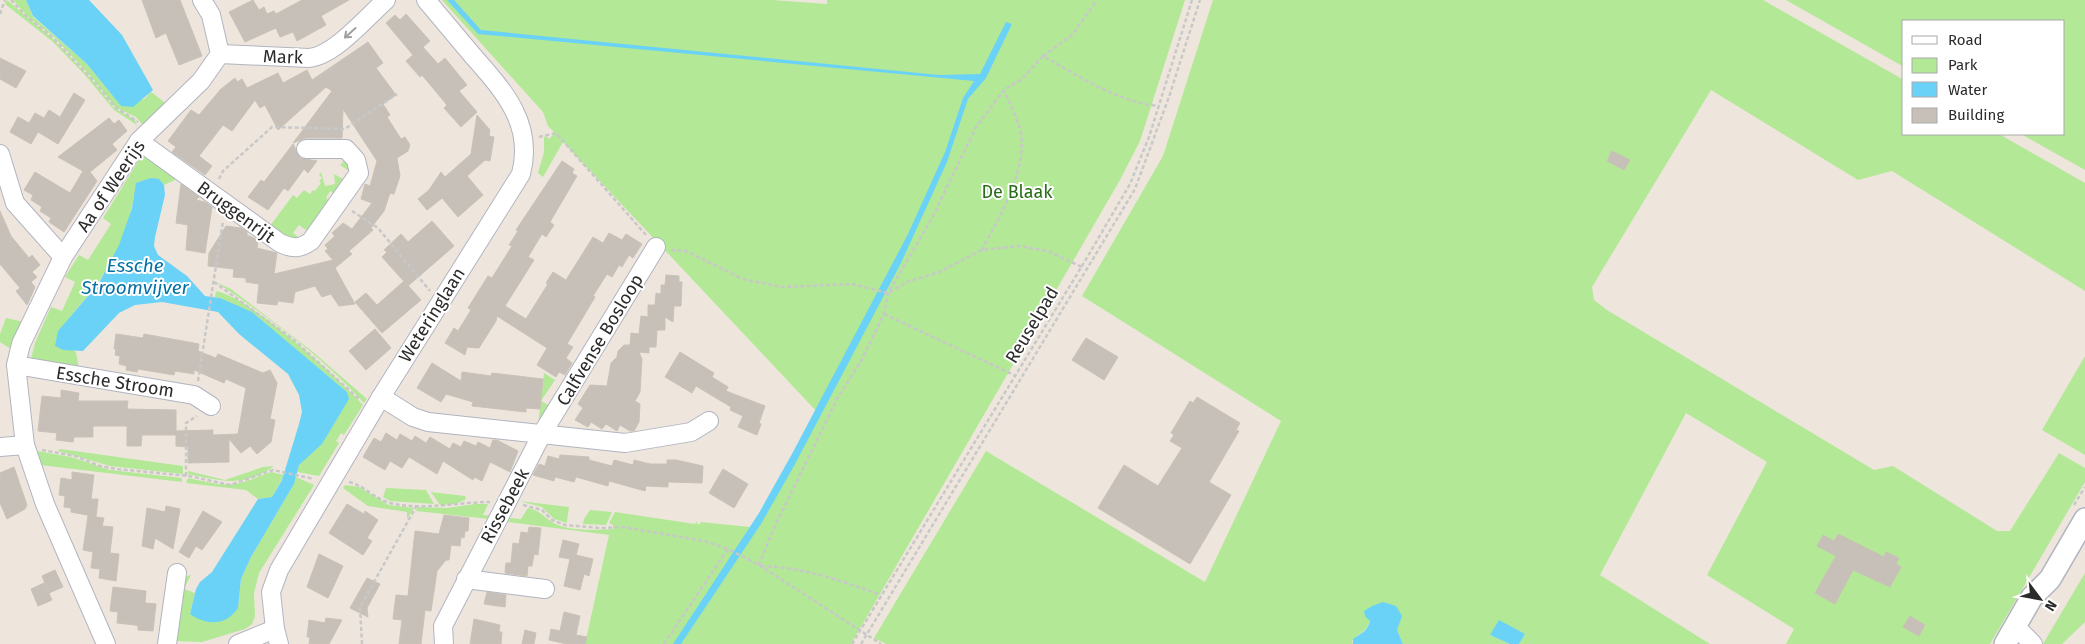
<svg xmlns="http://www.w3.org/2000/svg" width="2085" height="644" viewBox="0 0 2085 644" font-family="'Fira Sans',sans-serif">
<rect width="100%" height="100%" fill="#eee6dd"/>
<g fill="#b3e896">
<path d="M 7,0 L 52,38 L 94,82 L 114,108 L 135,120 L 139,133 L 137,125 L 114,110 L 85,75 L 53,42 L 5,4 Z"/>
<path d="M 13,0 L 26,0 L 33,17 L 87,64 L 121,106 L 144,99 L 151,92 L 168,105 L 143,130 L 142,124 L 136,117 L 115,107 L 95,81 L 54,37 L 27,16 Z"/>
<path d="M 442,0 L 772,0 L 827,4 L 827,0 L 1185,0 L 1140,141 L 1120,180 L 851,644 L 585,644 L 609,535 L 508,522 L 510,518 L 521,519 L 528,508 C 543,511 545,520 558,525 C 573,531 596,530 613,529 L 613,525 L 609,523 L 615,512 L 695,524 L 697,521 L 697,524 L 700,524 L 701,522 L 750,527 L 748,530 L 752,531 L 820,415 L 563,142 L 543,177 L 538,173 L 544,152 L 544,137 L 546,136 L 549,139 L 555,133 L 548,126 L 543,112 Z"/>
<path d="M 1213,0 L 1763,0 L 1904,80 L 1904,134 L 1999,134 L 2085,183 L 2085,291 L 1892,171 L 1858,180 L 1711,90 L 1592,287 L 1594,300 L 1607,310 L 1874,470 L 1893,466 L 1997,531 L 2010,531 L 2059,453 L 2085,468 L 2085,482 L 1990,644 L 1786,644 L 1794,629 L 1707,575 L 1767,462 L 1686,413 L 1600,575 L 1710,644 L 1519,644 L 1525,634 L 1490,635 L 1510,644 L 1403,644 L 1397,630 L 1368,618 L 1370,621 C 1366,633 1358,633 1352,641 L 1353,644 L 886,644 L 874,638 L 986,451 L 1205,582 L 1281,421 L 1082,296 L 1163,156 Z"/>
<path d="M 1786,0 L 2085,0 L 2085,170 L 2021,134 L 2064,134 L 2064,21 L 1904,21 L 1904,67 Z"/>
<path d="M 144,152 L 179,178 L 164,185 L 159,179 L 134,195 C 129,226 116,259 97,284 C 87,299 59,325 57,340 L 76,352 L 79,370 L 31,359 L 35,343 L 51,307 L 62,311 L 75,282 L 65,277 L 79,255 L 88,260 L 111,224 L 103,218 Z"/>
<path d="M 346,159 L 354,170 L 337,196 L 330,191 L 326,198 L 332,203 L 311,234 L 299,225 L 293,233 L 302,240 L 296,244 L 270,226 L 293,195 L 297,198 L 304,190 L 310,194 L 313,190 L 315,191 L 321,183 L 319,181 L 322,178 L 319,175 L 321,172 L 325,186 L 335,184 L 334,174 L 343,179 L 349,171 L 340,165 Z"/>
<path d="M 216,282 L 231,289 L 313,352 L 367,399 L 364,403 C 322,356 268,317 216,282 Z"/>
<path d="M 216,291 C 250,297 338,378 363,405 L 344,435 L 341,433 L 336,441 L 339,443 L 319,476 L 297,472 L 299,465 L 347,392 L 299,352 L 220,298 L 215,297 Z"/>
<path d="M 6,318 L 24,322 L 14,351 L 0,342 L 0,334 Z"/>
<path d="M 2085,356 L 2085,455 L 2042,430 Z"/>
<path d="M 544,373 L 555,380 L 541,401 L 550,406 L 538,425 Z"/>
<path d="M 60,449 L 183,466 L 183,474 L 110,466 L 58,451 Z"/>
<path d="M 37,451 L 71,457 L 110,470 L 182,478 L 182,482 L 40,465 Z"/>
<path d="M 274,466 C 244,488 222,481 188,474 L 188,471 L 225,480 L 263,467 Z"/>
<path d="M 271,472 L 284,475 L 272,497 L 258,499 L 246,490 L 186,483 L 188,478 C 230,487 230,488 271,472 Z"/>
<path d="M 296,477 L 314,485 L 259,573 L 254,593 L 255,616 L 252,624 L 245,629 L 202,642 L 175,641 L 181,578 L 191,575 L 184,589 L 195,593 L 190,614 L 225,619 L 238,608 L 241,579 L 251,557 L 294,484 Z"/>
<path d="M 345,485 L 359,487 L 389,505 L 414,508 L 407,519 L 407,512 L 368,506 L 343,488 Z"/>
<path d="M 386,488 L 426,490 L 434,504 L 390,501 L 383,497 Z"/>
<path d="M 431,492 L 465,496 L 466,499 L 456,504 L 440,505 Z"/>
<path d="M 519,501 L 569,507 L 567,521 L 567,523 L 554,519 L 542,507 Z"/>
<path d="M 475,504 L 488,504 L 483,515 L 493,516 L 490,519 L 416,511 L 411,519 L 418,507 L 447,508 Z"/>
<path d="M 590,510 L 612,512 L 606,525 L 583,524 L 584,519 Z"/>
<path d="M 2085,573 L 2085,622 L 2062,644 L 2043,644 Z"/>
</g>
<g fill="#6ad2f6">
<path d="M 26,0 L 89,0 L 122,35 L 153,90 L 133,107 L 121,106 L 87,64 L 33,16 Z"/>
<path d="M 447,0 L 454,0 L 481,30 L 939,75 L 980,74 L 1006,22 L 1012,24 L 986,78 L 968,99 L 947,162 L 901,263 L 794,466 L 761,524 L 681,644 L 673,644 L 759,513 L 793,452 L 908,234 L 945,152 L 963,98 L 974,81 L 478,34 Z"/>
<path d="M 151,178 L 159,179 L 164,185 L 165,195 L 155,237 L 154,246 L 158,255 L 187,276 L 205,296 L 220,298 L 252,312 L 347,392 L 349,399 L 322,444 L 299,465 L 294,484 L 251,557 L 241,579 L 238,608 C 225,627 206,625 190,614 L 196,589 L 200,582 L 212,572 L 258,499 L 272,497 L 282,480 L 299,424 L 302,412 L 299,395 L 288,374 L 239,334 L 218,312 L 162,302 L 135,305 L 119,313 L 83,351 L 63,350 L 55,346 L 58,331 L 99,283 L 119,245 L 132,208 L 136,183 Z"/>
<path d="M 1383,602 L 1396,606 L 1402,616 L 1397,630 L 1403,644 L 1353,644 L 1353,639 C 1361,633 1367,632 1370,621 L 1365,616 L 1364,611 L 1372,606 Z"/>
<path d="M 1499,620 L 1525,634 L 1519,644 L 1510,644 L 1490,635 Z"/>
</g>
<g fill="#c6c0b9" stroke="#cac2b6">
<path d="M 142,0 L 180,0 L 202,56 L 179,65 L 166,33 L 156,38 Z"/>
<path d="M 253,0 L 259,10 L 264,7 L 267,14 L 274,11 L 276,14 L 302,0 L 349,0 L 321,16 L 326,25 L 297,41 L 293,32 L 280,37 L 276,28 L 245,42 L 229,12 Z"/>
<path d="M 406,14 L 430,41 L 423,47 L 438,64 L 445,58 L 467,85 L 459,91 L 477,112 L 461,127 L 444,108 L 447,105 L 422,75 L 420,77 L 406,61 L 413,55 L 386,23 L 395,15 L 400,20 Z"/>
<path d="M 368,42 L 383,63 L 376,68 L 396,95 L 383,104 L 390,115 L 387,117 L 401,139 L 405,137 L 410,145 L 408,151 L 397,158 L 400,176 L 394,194 L 390,193 L 384,211 L 371,228 L 373,230 L 349,251 L 352,254 L 335,268 L 355,304 L 339,306 L 331,294 L 322,297 L 315,286 L 295,292 L 293,303 L 278,301 L 277,305 L 257,303 L 259,284 L 246,282 L 246,278 L 233,277 L 234,269 L 208,266 L 209,253 L 226,226 L 241,228 L 247,232 L 247,235 L 258,240 L 257,248 L 277,253 L 274,274 L 333,260 L 325,251 L 328,249 L 325,245 L 335,236 L 332,233 L 343,223 L 352,229 L 372,203 L 361,199 L 365,184 L 370,186 L 377,161 L 343,109 L 342,138 L 306,138 L 293,143 L 332,91 L 326,87 L 278,130 L 265,105 L 260,108 L 255,100 L 232,131 L 223,125 L 199,156 L 212,166 L 205,175 L 172,152 L 176,147 L 168,141 L 191,110 L 199,115 L 221,89 L 235,78 L 237,82 L 242,79 L 247,88 L 278,73 L 283,83 L 307,70 L 312,80 Z"/>
<path d="M 0,58 L 26,71 L 16,88 L 0,79 Z"/>
<path d="M 74,93 L 85,100 L 58,144 L 38,132 L 31,144 L 10,132 L 18,117 L 29,123 L 35,113 L 44,118 L 49,110 L 60,117 Z"/>
<path d="M 477,115 L 490,130 L 489,136 L 494,137 L 490,161 L 485,160 L 467,176 L 483,195 L 458,217 L 442,198 L 427,210 L 418,199 L 429,190 L 441,172 L 445,177 L 471,154 Z"/>
<path d="M 109,118 L 114,124 L 119,120 L 127,131 L 112,144 L 117,150 L 90,172 L 97,181 L 64,232 L 49,222 L 51,218 L 40,211 L 42,207 L 31,200 L 33,195 L 24,190 L 35,172 L 70,193 L 83,171 L 58,157 Z"/>
<path d="M 293,144 L 300,158 L 317,161 L 308,173 L 304,169 L 288,191 L 284,188 L 268,210 L 248,197 L 261,180 L 264,182 Z"/>
<path d="M 1612,151 L 1630,160 L 1624,170 L 1607,161 Z"/>
<path d="M 562,161 L 574,169 L 572,173 L 577,176 L 550,222 L 554,225 L 546,237 L 542,234 L 528,257 L 534,260 L 505,306 L 526,319 L 548,284 L 546,283 L 553,272 L 566,280 L 593,237 L 603,243 L 609,233 L 622,240 L 626,234 L 642,244 L 633,258 L 629,255 L 622,267 L 619,265 L 612,277 L 607,274 L 593,296 L 595,297 L 567,344 L 573,347 L 566,358 L 572,363 L 565,375 L 559,372 L 556,377 L 537,365 L 547,348 L 497,316 L 496,321 L 479,348 L 467,347 L 465,355 L 445,343 L 454,328 L 458,331 L 471,310 L 468,308 L 488,276 L 492,278 L 512,246 L 509,245 L 518,231 L 516,230 Z"/>
<path d="M 181,184 L 199,197 L 196,200 L 205,202 L 212,207 L 205,253 L 186,250 L 188,225 L 176,223 Z"/>
<path d="M 0,211 L 11,236 L 29,258 L 32,255 L 40,265 L 32,272 L 37,277 L 31,282 L 35,287 L 27,305 L 16,291 L 20,288 L 0,264 Z"/>
<path d="M 432,221 L 454,246 L 408,286 L 382,257 L 387,252 L 384,250 L 401,234 L 408,242 Z"/>
<path d="M 666,275 L 679,276 L 679,282 L 682,282 L 681,306 L 674,306 L 673,322 L 665,317 L 665,330 L 657,330 L 656,347 L 649,347 L 649,353 L 639,352 L 642,359 L 640,392 L 635,401 L 640,404 L 639,422 L 634,431 L 630,431 L 620,425 L 617,431 L 606,424 L 602,429 L 591,422 L 588,427 L 575,420 L 583,408 L 578,404 L 590,385 L 607,386 L 611,363 L 617,357 L 618,351 L 624,345 L 630,345 L 631,333 L 639,334 L 641,316 L 648,317 L 648,305 L 655,305 L 656,293 L 661,294 L 661,285 L 665,285 Z"/>
<path d="M 404,281 L 421,300 L 382,333 L 355,302 L 366,293 L 377,305 Z"/>
<path d="M 375,329 L 391,348 L 366,370 L 349,351 Z"/>
<path d="M 116,334 L 143,338 L 144,334 L 199,344 L 198,351 L 216,358 L 218,354 L 263,373 L 270,370 L 277,383 L 270,419 L 275,420 L 271,442 L 257,454 L 250,446 L 241,453 L 229,439 L 229,462 L 188,463 L 188,447 L 176,446 L 176,435 L 142,435 L 141,446 L 127,446 L 127,426 L 93,426 L 93,437 L 74,437 L 73,442 L 56,440 L 57,433 L 38,431 L 42,396 L 61,398 L 61,390 L 79,393 L 78,401 L 128,401 L 127,409 L 176,410 L 176,431 L 213,430 L 213,435 L 238,434 L 246,388 L 226,379 L 224,383 L 194,370 L 194,374 L 175,371 L 174,375 L 138,369 L 137,372 L 126,370 L 127,366 L 119,364 L 120,356 L 115,355 L 116,349 L 114,349 Z"/>
<path d="M 1086,338 L 1118,357 L 1104,380 L 1072,360 Z"/>
<path d="M 680,352 L 714,373 L 712,377 L 728,387 L 726,391 L 765,406 L 759,423 L 761,424 L 757,435 L 738,427 L 743,416 L 730,410 L 731,407 L 696,386 L 692,393 L 665,377 Z"/>
<path d="M 432,363 L 461,381 L 462,372 L 491,376 L 492,373 L 543,379 L 540,409 L 526,408 L 526,412 L 472,406 L 473,402 L 446,394 L 441,402 L 417,388 Z"/>
<path d="M 1197,397 L 1240,423 L 1236,430 L 1239,431 L 1209,482 L 1231,495 L 1190,564 L 1098,508 L 1124,465 L 1158,486 L 1182,448 L 1170,441 L 1174,435 L 1171,433 L 1190,401 L 1193,403 Z"/>
<path d="M 386,433 L 397,440 L 400,434 L 412,441 L 415,436 L 426,443 L 430,437 L 450,449 L 453,443 L 461,447 L 464,441 L 476,446 L 478,442 L 490,448 L 493,440 L 497,440 L 518,451 L 510,472 L 490,462 L 482,481 L 474,477 L 473,480 L 443,461 L 437,474 L 409,457 L 402,468 L 390,461 L 385,470 L 363,457 L 374,438 L 381,442 Z"/>
<path d="M 560,455 L 589,457 L 589,460 L 612,466 L 614,460 L 633,465 L 634,460 L 650,464 L 667,464 L 667,460 L 676,460 L 703,466 L 702,483 L 668,482 L 668,487 L 646,486 L 645,491 L 609,481 L 608,486 L 576,477 L 574,482 L 555,477 L 554,481 L 533,475 L 539,464 L 545,466 L 548,456 L 559,459 Z"/>
<path d="M 14,467 L 27,505 L 25,509 L 7,519 L 0,503 L 0,473 Z"/>
<path d="M 723,469 L 748,484 L 734,508 L 709,493 Z"/>
<path d="M 72,472 L 94,475 L 91,499 L 98,499 L 96,517 L 104,518 L 102,526 L 113,527 L 110,553 L 119,554 L 116,581 L 99,578 L 100,569 L 91,568 L 93,552 L 83,550 L 88,516 L 92,516 L 71,512 L 71,508 L 64,507 L 65,496 L 59,495 L 61,478 L 72,480 Z"/>
<path d="M 347,504 L 364,514 L 365,511 L 378,520 L 367,538 L 372,541 L 363,555 L 329,533 Z"/>
<path d="M 166,506 L 180,509 L 173,549 L 155,538 L 153,549 L 142,546 L 147,508 L 165,512 Z"/>
<path d="M 203,511 L 222,522 L 202,550 L 196,546 L 189,558 L 179,552 Z"/>
<path d="M 444,515 L 469,518 L 468,531 L 465,531 L 464,538 L 461,537 L 460,546 L 451,545 L 449,560 L 446,560 L 437,571 L 431,611 L 425,610 L 421,644 L 399,644 L 402,620 L 393,619 L 396,595 L 408,596 L 415,531 L 439,534 Z"/>
<path d="M 529,527 L 541,528 L 538,555 L 534,554 L 532,566 L 528,566 L 527,576 L 505,573 L 506,563 L 511,563 L 513,543 L 519,544 L 521,532 L 528,533 Z"/>
<path d="M 1838,534 L 1884,557 L 1886,552 L 1899,558 L 1896,564 L 1901,567 L 1890,587 L 1853,570 L 1835,604 L 1815,593 L 1836,556 L 1817,546 L 1823,535 L 1834,541 Z"/>
<path d="M 563,540 L 579,544 L 576,555 L 593,559 L 589,576 L 584,574 L 580,590 L 564,586 L 570,559 L 559,557 Z"/>
<path d="M 319,554 L 343,566 L 328,598 L 307,587 Z"/>
<path d="M 55,570 L 63,587 L 49,593 L 42,576 Z"/>
<path d="M 367,578 L 380,584 L 367,608 L 368,617 L 350,608 Z"/>
<path d="M 44,583 L 52,600 L 38,606 L 31,589 Z"/>
<path d="M 113,587 L 146,591 L 145,603 L 156,604 L 153,631 L 138,630 L 138,626 L 135,625 L 117,623 L 118,612 L 110,611 Z"/>
<path d="M 487,592 L 506,595 L 505,607 L 484,604 Z"/>
<path d="M 564,612 L 580,616 L 576,635 L 587,637 L 585,644 L 567,644 L 549,640 L 551,629 L 560,631 Z"/>
<path d="M 1910,616 L 1925,625 L 1919,636 L 1903,627 Z"/>
<path d="M 326,618 L 342,620 L 329,644 L 309,644 L 310,637 L 307,637 L 309,620 L 325,623 Z"/>
<path d="M 474,619 L 500,625 L 499,632 L 502,632 L 501,644 L 470,644 Z"/>
<path d="M 525,630 L 536,633 L 534,644 L 522,644 Z"/>
</g>
<g fill="none" stroke-linecap="round" stroke-linejoin="round">
<g stroke="#b1b4c0" stroke-width="20">
<g id="minor">
<path d="M 220,54 L 309,58 C 334,56 367,17 386,0"/>
<path d="M 139,141 L 280,243 C 293,249 300,249 311,241 L 359,173 L 356,160 L 346,149 L 306,149"/>
<path d="M 0,154 L 15,203 L 63,257"/>
<path d="M 16,365 L 194,395 L 211,406"/>
<path d="M 381,397 L 413,417 L 428,422 L 625,443 L 691,432 L 709,421"/>
<path d="M 0,447 L 25,445"/>
<path d="M 466,579 L 545,589"/>
<path d="M 2015,626 L 2033,644"/>
<path d="M 106,644 L 45,504 L 25,445 L 16,365 L 21,344 L 63,257 L 97,205 L 139,141 L 201,81 L 220,54 L 211,15 L 202,0"/>
<path d="M 167,644 L 177,573"/>
<path d="M 238,644 L 275,629"/>
<path d="M 279,644 L 275,629 L 271,592 L 279,570 L 381,397 L 521,174 C 534,124 504,91 473,56 C 457,37 442,19 426,0"/>
<path d="M 444,644 L 443,626 L 543,432 L 656,247"/>
</g>
</g>
<g stroke="#b1b4c0" stroke-width="24">
<path id="tertiary" d="M 2005,644 L 2032,597 L 2050,579 L 2085,519"/>
</g>
<g stroke="#c8c8c8" stroke-width="2.5" stroke-dasharray="4 2.5" stroke-linecap="butt">
<path d="M 11,0 L 26,16 L 53,38 L 95,82 L 115,107 L 138,122"/>
<path d="M 0,14 L 5,0"/>
<path d="M 1043,56 L 1072,35 L 1097,0"/>
<path d="M 539,137 L 556,133 L 646,235"/>
<path d="M 219,179 L 223,171 L 272,127 L 345,129 L 397,94"/>
<path d="M 352,211 L 378,228 L 430,291"/>
<path d="M 671,250 L 686,251 L 743,279 L 782,287 L 852,284 L 888,293 L 907,282 L 939,272 L 982,250 L 1019,246 L 1048,251 L 1082,267"/>
<path d="M 982,250 C 1000,215 1026,174 1021,133 C 1020,125 1008,100 1004,90"/>
<path d="M 214,282 L 294,340 L 360,400"/>
<path d="M 884,314 L 1016,376"/>
<path d="M 198,381 L 223,221"/>
<path d="M 42,450 L 75,456 L 100,466 L 116,469 L 189,476 L 230,485 L 273,470 L 314,479"/>
<path d="M 186,476 L 186,423 L 197,416"/>
<path d="M 349,482 C 365,486 375,499 390,503 C 423,511 457,502 490,502"/>
<path d="M 523,505 L 542,510 L 552,520 L 565,525 L 600,528 L 623,527 L 704,541 L 728,549"/>
<path d="M 2074,505 L 2085,487"/>
<path d="M 759,565 L 773,530 L 837,399 L 861,361 L 884,314 L 888,293 L 932,218 L 976,127 L 1004,90 L 1022,79 L 1043,56 C 1079,76 1117,102 1159,106"/>
<path d="M 761,566 C 803,567 842,581 881,595"/>
<path d="M 362,644 L 360,607 L 417,505"/>
<path d="M 664,644 L 728,549 L 759,565 L 881,644"/>
<path d="M 852,644 L 1085,261 L 1130,184 L 1149,137 L 1192,0"/>
<path d="M 861,644 L 1135,189 L 1169,97 L 1200,0"/>
</g>
<use href="#minor" stroke="#fff" stroke-width="18"/>
<use href="#tertiary" stroke="#fff" stroke-width="21"/>
</g>
<defs><path id="oneway-shaft" d="M-6 0H5M1.5-3L5.5 0L1.5 3" fill="none" stroke-width="1.6" stroke-linecap="round" stroke-linejoin="round" transform="scale(1.25)"/></defs>
<use stroke="#a0a0a0" href="#oneway-shaft" transform="translate(350 33) rotate(138)"/>
<g text-anchor="middle" stroke-width="4" stroke-linejoin="round" paint-order="stroke">
<g font-size="18" fill="#2b2b2b" stroke="#fff">
<text transform="translate(283 57) rotate(2)" y="6">Mark</text>
<text transform="translate(111 186) rotate(-56)" y="6">Aa of Weerijs</text>
<text transform="translate(236 212) rotate(36)" y="6">Bruggenrijt</text>
<text transform="translate(432 315) rotate(-58)" y="6">Weteringlaan</text>
<text transform="translate(1032 325) rotate(-59)" y="6">Reuselpad</text>
<text transform="translate(600 340) rotate(-59)" y="6">Calfvense Bosloop</text>
<text transform="translate(115 382) rotate(9)" y="6">Essche Stroom</text>
<text transform="translate(505 506) rotate(-62)" y="6">Rissebeek</text>
</g>
<g font-size="18" fill="#296e16" stroke="#fff">
<text x="1017" y="198">De Blaak</text>
</g>
<g font-size="19" font-style="italic" fill="#0570a5" stroke="#fff">
<text x="135" y="272">Essche<tspan x="135" dy="22">Stroomvijver</tspan></text>
</g>
</g>
<rect x="1902" y="20" width="162" height="115" fill="#ffffff" stroke="#aaaaaa"/>
<rect x="1912" y="36" width="25" height="8" fill="#ffffff" stroke="#aaaaaa"/>
<text x="1948" y="45" font-size="15" fill="#2b2b2b">Road</text>
<rect x="1912" y="58" width="25" height="15" fill="#b3e896" stroke="#aaaaaa"/>
<text x="1948" y="70" font-size="15" fill="#2b2b2b">Park</text>
<rect x="1912" y="82" width="25" height="15" fill="#6ad2f6" stroke="#aaaaaa"/>
<text x="1948" y="95" font-size="15" fill="#2b2b2b">Water</text>
<rect x="1912" y="108" width="25" height="15" fill="#c6c0b9" stroke="#aaaaaa"/>
<text x="1948" y="120" font-size="15" fill="#2b2b2b">Building</text>
<g transform="translate(2040 599) rotate(122)" stroke="#ffffff" stroke-width="4" paint-order="stroke">
<path d="M0-4L9 19L0 12L-9 19Z" fill="#2b2b2b"/>
<text y="-8" font-size="14" font-weight="bold" text-anchor="middle" fill="#2b2b2b">N</text>
</g>
</svg>
